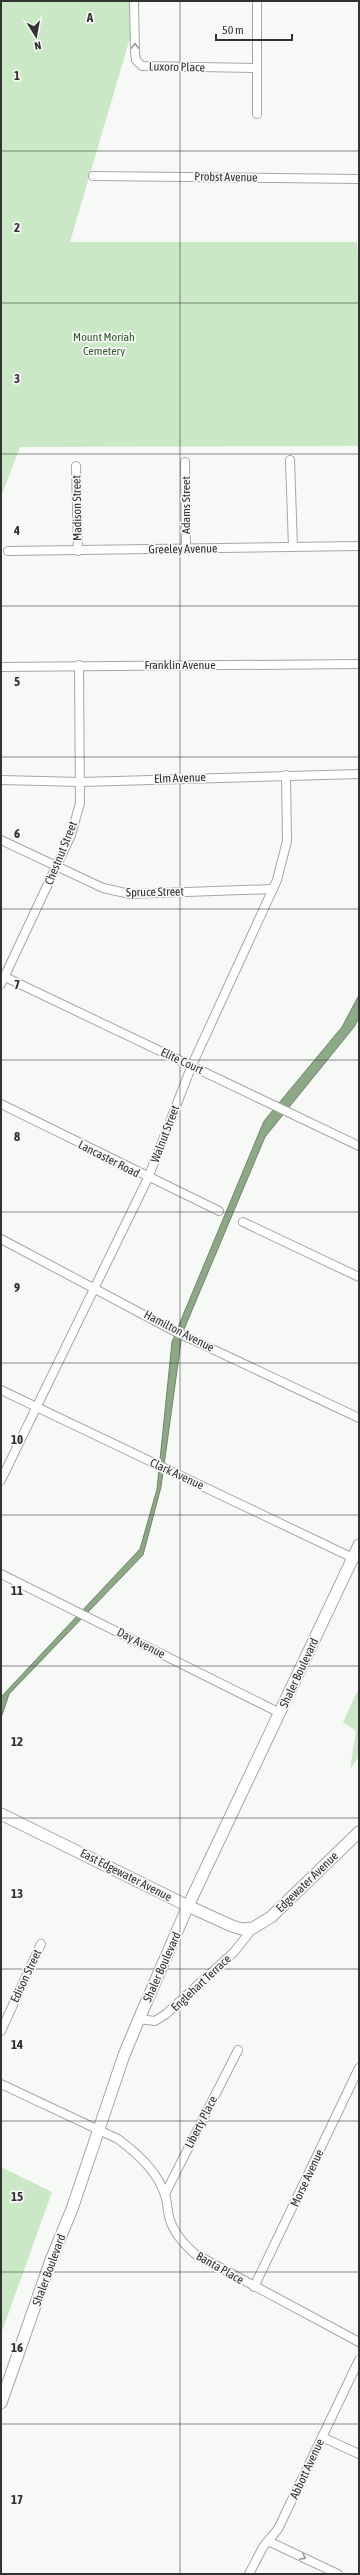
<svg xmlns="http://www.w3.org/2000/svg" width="360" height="2575" viewBox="0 0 360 2575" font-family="'Asap Condensed',sans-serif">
<rect width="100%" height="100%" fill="#f6f9f5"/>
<g fill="#cbe8c6">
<path d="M 1,1 L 131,1 L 130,38 L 70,242 L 357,242 L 359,265 L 359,446 L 20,447 L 1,497 Z"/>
<path d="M 357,1692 L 359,1692 L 359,1757 L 350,1769 L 356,1731 L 343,1722 Z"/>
<path d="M 1,2167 L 52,2192 L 1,2334 Z"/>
</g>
<path fill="#8ca887" stroke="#71856d" d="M 359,995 L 359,1018 L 354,1027 L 265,1137 L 182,1334 L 161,1487 L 143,1555 L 9,1694 L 1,1718 L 1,1697 L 140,1549 L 157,1489 L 172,1342 L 176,1332 L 264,1121 L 342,1027 Z"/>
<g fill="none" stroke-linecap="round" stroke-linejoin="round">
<g stroke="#a4a8a4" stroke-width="10">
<g id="street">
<path d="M 134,1 L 135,53 L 136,60 L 142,66 L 255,68"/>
<path d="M 257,1 L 257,114"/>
<path d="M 93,176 L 359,179"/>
<path d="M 290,460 L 293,547"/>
<path d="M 185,462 L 186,549"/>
<path d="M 76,466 L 78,551"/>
<path d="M 8,551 L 359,546"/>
<path d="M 1,667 L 359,664"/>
<path d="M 1,780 L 81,782 L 359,774"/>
<path d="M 1,840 L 103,888 L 130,894 L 273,889"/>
<path d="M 5,977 L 359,1146"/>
<path d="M 1,984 L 71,835 L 80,803 L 79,665"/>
<path d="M 1,1104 L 219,1211"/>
<path d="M 243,1222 L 359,1277"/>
<path d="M 1,1239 L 176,1332 L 359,1418"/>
<path d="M 1,1390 L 353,1558"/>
<path d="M 1,1480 L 148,1178 L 192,1065 L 277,880 L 287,841 L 286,775"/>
<path d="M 1,1574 L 280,1713"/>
<path d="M 139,2019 L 155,2021 L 166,2014 L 234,1952 L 253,1928"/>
<path d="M 1,2031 L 41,1944"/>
<path d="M 1,2084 L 118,2139 C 137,2153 158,2172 165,2195 C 168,2203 167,2212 170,2220 C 174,2233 185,2245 195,2254 L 359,2342"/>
<path d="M 165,2194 L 238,2050"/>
<path d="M 254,2287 L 359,2068"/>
<path d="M 322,2437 L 359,2454"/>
<path d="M 268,2541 L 338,2574"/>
<path d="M 249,2574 L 263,2547 L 278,2529 L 359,2360"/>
</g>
</g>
<g stroke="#a4a8a4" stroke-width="13">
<g id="secondary">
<path d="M 1,1814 L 188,1906 L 232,1926 L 242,1929 L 253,1928 L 271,1917 L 359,1832"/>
<path d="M 1,2403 L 51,2260 L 72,2209 L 124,2055 L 139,2019 L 188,1906 L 359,1545"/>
</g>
</g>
<use href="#street" stroke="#fff" stroke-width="8"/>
<use href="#secondary" stroke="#fff" stroke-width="11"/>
</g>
<defs><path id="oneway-chevron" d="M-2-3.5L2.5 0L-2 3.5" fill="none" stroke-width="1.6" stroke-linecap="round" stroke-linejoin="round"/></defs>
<g stroke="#989898">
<use href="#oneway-chevron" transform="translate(135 46) rotate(-91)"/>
<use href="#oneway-chevron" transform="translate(303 2557) rotate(26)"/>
</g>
<path fill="none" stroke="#313231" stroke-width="1" stroke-opacity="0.55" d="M 180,1 L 180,2574M 1,151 L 359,151M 1,303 L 359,303M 1,454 L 359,454M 1,606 L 359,606M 1,757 L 359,757M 1,909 L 359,909M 1,1060 L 359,1060M 1,1212 L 359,1212M 1,1363 L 359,1363M 1,1515 L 359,1515M 1,1666 L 359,1666M 1,1818 L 359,1818M 1,1969 L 359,1969M 1,2121 L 359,2121M 1,2272 L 359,2272M 1,2424 L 359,2424"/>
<g text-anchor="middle" stroke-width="3.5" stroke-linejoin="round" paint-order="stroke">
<g font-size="12" fill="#313231" stroke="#f6f9f5">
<text transform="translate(177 67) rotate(1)" y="4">Luxoro Place</text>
<text transform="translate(226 177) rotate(1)" y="4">Probst Avenue</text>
<text transform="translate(186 505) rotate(-90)" y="4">Adams Street</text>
<text transform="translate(77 508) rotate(-91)" y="4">Madison Street</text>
<text transform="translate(183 549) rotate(-1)" y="4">Greeley Avenue</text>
<text x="180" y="669">Franklin Avenue</text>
<text transform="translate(180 778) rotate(-2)" y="4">Elm Avenue</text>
<text transform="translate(61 853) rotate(-68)" y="4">Chestnut Street</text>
<text transform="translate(155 892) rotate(-1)" y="4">Spruce Street</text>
<text transform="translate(182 1061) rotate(25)" y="4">Elite Court</text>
<text transform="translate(165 1134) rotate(-69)" y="4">Walnut Street</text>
<text transform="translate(109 1159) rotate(27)" y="4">Lancaster Road</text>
<text transform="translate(179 1331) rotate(27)" y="4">Hamilton Avenue</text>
<text transform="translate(177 1474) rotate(25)" y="4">Clark Avenue</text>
<text transform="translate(141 1643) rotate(27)" y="4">Day Avenue</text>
<text transform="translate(299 1673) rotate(-65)" y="4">Shaler Boulevard</text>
<text transform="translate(126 1875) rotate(27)" y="4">East Edgewater Avenue</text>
<text transform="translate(307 1882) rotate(-44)" y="4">Edgewater Avenue</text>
<text transform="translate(162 1967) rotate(-66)" y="4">Shaler Boulevard</text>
<text transform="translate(26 1976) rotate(-65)" y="4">Edison Street</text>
<text transform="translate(201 1983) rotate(-43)" y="4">Englehart Terrace</text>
<text transform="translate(201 2122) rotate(-63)" y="4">Liberty Place</text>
<text transform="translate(307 2178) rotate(-65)" y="4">Morse Avenue</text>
<text transform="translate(220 2268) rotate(30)" y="4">Banta Place</text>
<text transform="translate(49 2270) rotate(-70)" y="4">Shaler Boulevard</text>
<text transform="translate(307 2469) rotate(-65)" y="4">Abbott Avenue</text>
</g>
<g font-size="12" fill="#335b2d" stroke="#f6f9f5">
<text x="104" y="341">Mount Moriah<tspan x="104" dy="14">Cemetery</tspan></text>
</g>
</g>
<g font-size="13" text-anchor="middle" font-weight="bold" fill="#313231" stroke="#f6f9f5" stroke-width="3.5" stroke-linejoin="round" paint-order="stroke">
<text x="90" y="22">A</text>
<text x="17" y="80">1</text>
<text x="17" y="232">2</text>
<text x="17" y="383">3</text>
<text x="17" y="535">4</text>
<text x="17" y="686">5</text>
<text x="17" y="838">6</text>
<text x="17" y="989">7</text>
<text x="17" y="1141">8</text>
<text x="17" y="1292">9</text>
<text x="17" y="1444">10</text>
<text x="17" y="1595">11</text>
<text x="17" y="1746">12</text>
<text x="17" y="1898">13</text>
<text x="17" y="2049">14</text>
<text x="17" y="2201">15</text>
<text x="17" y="2352">16</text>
<text x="17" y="2504">17</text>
</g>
<rect width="360" height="2575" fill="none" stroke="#313231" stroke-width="4"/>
<g transform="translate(36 36) rotate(169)" stroke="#f6f9f5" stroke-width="3" paint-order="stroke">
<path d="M0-3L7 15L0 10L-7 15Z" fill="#313231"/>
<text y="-6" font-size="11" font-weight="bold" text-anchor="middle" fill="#313231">N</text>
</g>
<path d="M216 34v6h76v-6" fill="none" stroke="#313231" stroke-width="2"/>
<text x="222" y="34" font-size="12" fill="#313231" stroke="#f6f9f5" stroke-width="3" paint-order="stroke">50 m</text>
</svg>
